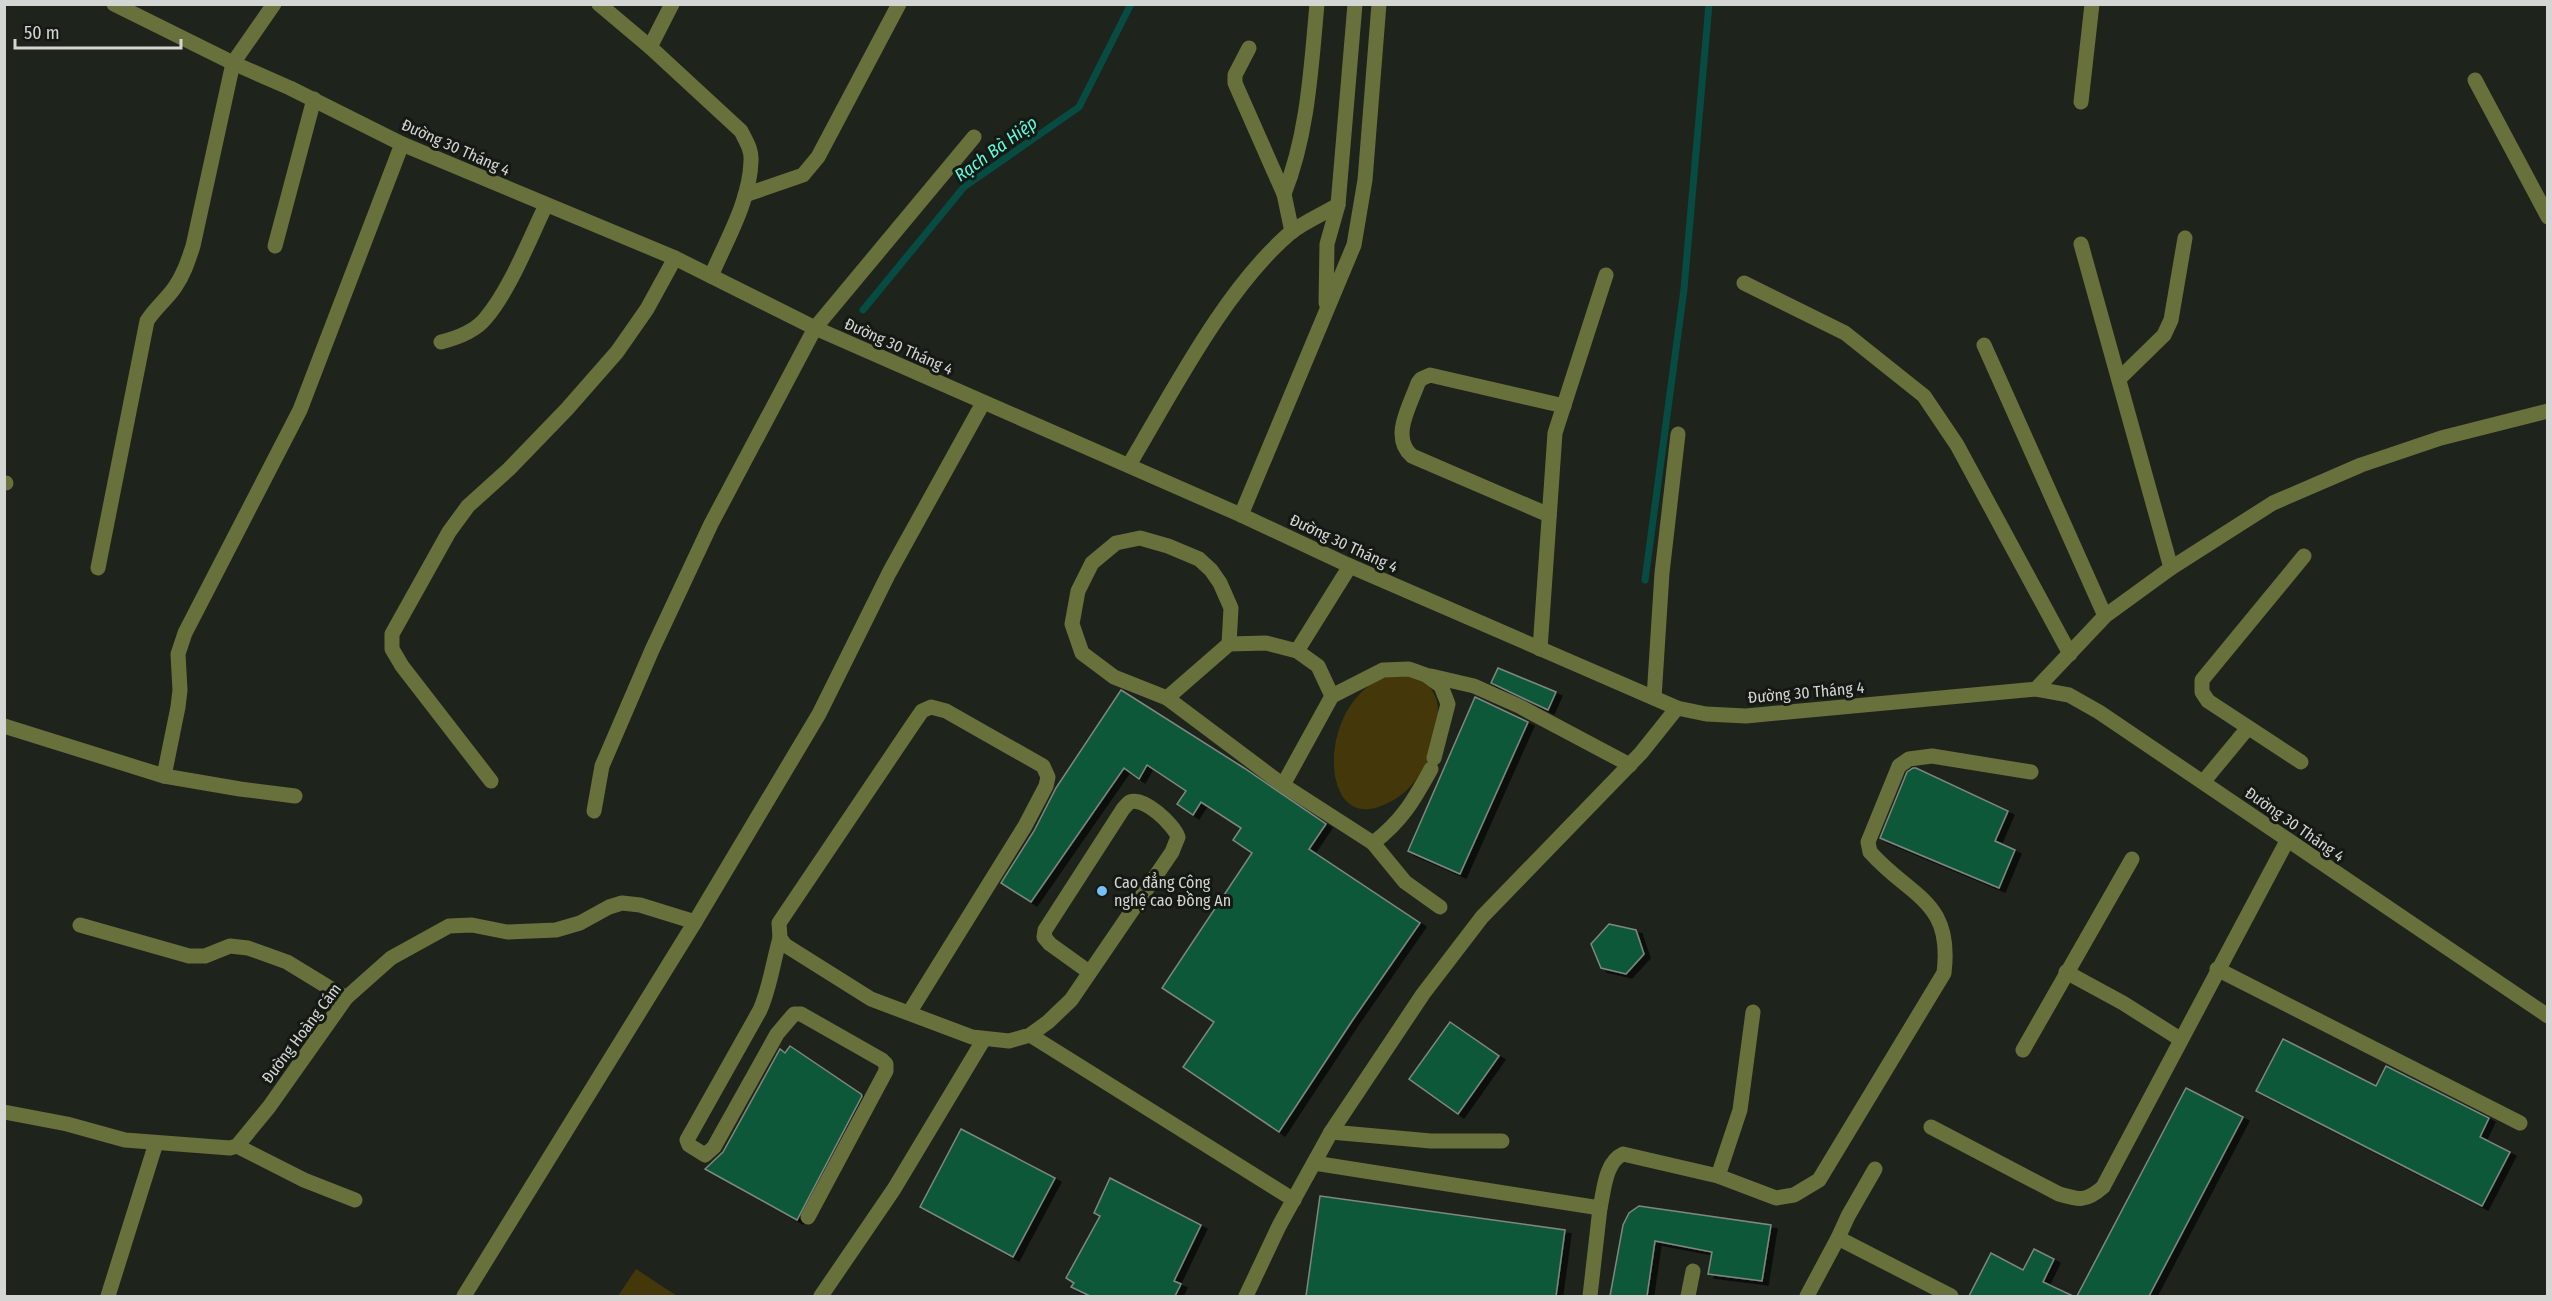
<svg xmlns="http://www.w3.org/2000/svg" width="2552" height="1301" viewBox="0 0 2552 1301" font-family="'Fira Sans Condensed',sans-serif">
<defs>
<filter id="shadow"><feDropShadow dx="6" dy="4" stdDeviation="0" flood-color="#0009"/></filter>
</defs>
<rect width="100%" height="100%" fill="#1e231c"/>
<g fill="#44380a">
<path d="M 1399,673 L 1427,682 C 1430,688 1436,695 1437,702 C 1441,722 1435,746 1426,764 C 1414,784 1404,797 1381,806 C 1315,833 1316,687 1399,673 Z"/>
<path d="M 636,1269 L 677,1296 L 618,1296 Z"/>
</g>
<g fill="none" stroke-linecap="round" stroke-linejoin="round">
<g stroke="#064c42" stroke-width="7">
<path d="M 863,310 L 964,187 L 1079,107 L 1131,4"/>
<path d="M 1645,580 L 1684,289 L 1709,4"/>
</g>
</g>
<g fill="#0f5837" stroke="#7e8781" stroke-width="1.5" filter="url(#shadow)">
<path d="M 1498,668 L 1556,692 L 1548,710 L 1491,683 Z"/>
<path d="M 1121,690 L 1244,768 L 1326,824 L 1309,849 L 1420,923 L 1352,1021 L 1279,1132 L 1183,1067 L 1214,1022 L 1162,988 L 1252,853 L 1233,840 L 1241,828 L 1201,802 L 1193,815 L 1177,804 L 1186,791 L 1147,765 L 1139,779 L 1124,768 L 1031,902 L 1001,883 L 1034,831 L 1056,788 Z"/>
<path d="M 1475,697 L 1528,722 L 1460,874 L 1408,851 Z"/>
<path d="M 1913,768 L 1916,768 L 2008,811 L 1995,841 L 2015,850 L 1999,888 L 1880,838 L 1907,772 Z"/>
<path d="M 1609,924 L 1636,930 L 1644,954 L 1626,974 L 1601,968 L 1591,944 Z"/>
<path d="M 1450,1022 L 1499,1056 L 1458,1114 L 1409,1079 Z"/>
<path d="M 2283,1039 L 2376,1086 L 2386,1066 L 2489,1118 L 2480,1137 L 2510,1152 L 2482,1206 L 2256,1091 Z"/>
<path d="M 790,1046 L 861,1094 L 862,1096 L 797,1220 L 705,1169 L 723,1152 L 780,1049 L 785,1053 Z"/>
<path d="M 2186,1088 L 2243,1117 L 2149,1296 L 2077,1296 Z"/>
<path d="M 961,1129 L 1055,1178 L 1013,1257 L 920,1207 Z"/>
<path d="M 1110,1178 L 1201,1225 L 1174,1281 L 1181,1284 L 1175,1296 L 1090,1296 L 1071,1287 L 1074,1283 L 1066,1278 L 1100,1216 L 1094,1213 Z"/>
<path d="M 1320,1196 L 1565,1230 L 1556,1296 L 1306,1296 Z"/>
<path d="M 1639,1206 L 1771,1225 L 1762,1281 L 1708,1274 L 1712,1252 L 1655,1241 L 1647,1296 L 1610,1296 L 1623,1225 L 1629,1213 Z"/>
<path d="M 2034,1249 L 2054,1259 L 2043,1282 L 2073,1296 L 1969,1296 L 1991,1253 L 2023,1270 Z"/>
</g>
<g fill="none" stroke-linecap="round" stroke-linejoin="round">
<g stroke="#68703b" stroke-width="15">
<path d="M 114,4 L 233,63 L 290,88 L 402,144 L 675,258 L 815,328 L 1241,515 L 1350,566 L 1677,708 L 1706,714 L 1746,716 L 2036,689 L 2069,695 L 2099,712 L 2548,1016"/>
<path d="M 599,4 L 650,47 L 741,131 C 746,141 752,150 751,161 C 750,201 726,241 711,276"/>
<path d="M 650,47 L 672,4"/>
<path d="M 1249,48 L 1235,75 L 1235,83 L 1284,194 L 1292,232"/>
<path d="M 2475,80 L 2548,217"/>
<path d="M 2081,102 L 2092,4"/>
<path d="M 1284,194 C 1308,134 1311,68 1317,4"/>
<path d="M 745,195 L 803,175 L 818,157 L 899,4"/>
<path d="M 2081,244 L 2171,568"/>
<path d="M 275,246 L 314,99"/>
<path d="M 1744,283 L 1845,333 L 1924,396 L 1957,445 L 2070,654"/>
<path d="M 1326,303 L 1327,244 L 1338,205 L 1355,4"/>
<path d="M 441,342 C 457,338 474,332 485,319 C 510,290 529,240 546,205"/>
<path d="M 1984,345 L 2105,616"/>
<path d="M 2119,379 L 2164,335 L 2171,320 L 2185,238"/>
<path d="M 1129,465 C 1173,391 1225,289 1290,233 C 1304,222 1323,214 1338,205"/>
<path d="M 4,483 L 6,483"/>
<path d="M 1241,515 L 1354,245 L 1365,180 L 1379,4"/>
<path d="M 1549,515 L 1412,456 C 1390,437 1410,406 1418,383 L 1421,379 L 1430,375 L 1564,406"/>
<path d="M 98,568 L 147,321 C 155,308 167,299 175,287 C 184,274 188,261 193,246 L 233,63 L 274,4"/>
<path d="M 1229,644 L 1231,608 L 1220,583 L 1211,570 L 1199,559 L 1168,546 L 1140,538 L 1116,543 L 1092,563 L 1078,591 L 1072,624 L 1082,653 L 1114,677 L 1167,698 L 1229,644 L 1266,643 L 1297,651 L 1350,566"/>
<path d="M 1540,649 L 1555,433 L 1606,275"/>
<path d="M 1297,651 L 1318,666 L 1332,696"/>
<path d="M 1431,676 L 1474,686 L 1519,706 L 1630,765"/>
<path d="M 2036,689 L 2105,616 L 2171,568 L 2273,503 L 2361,465 L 2441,438 L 2548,411"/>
<path d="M 1167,698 L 1283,785 L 1373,843 C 1402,821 1414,800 1431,769"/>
<path d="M 1654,698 L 1662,573 L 1678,434"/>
<path d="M 4,726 L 164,776 L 178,707 L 180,690 L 178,654 L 185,633 L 300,410 L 402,144"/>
<path d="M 2301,762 L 2208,701 L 2202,692 L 2202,680 L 2304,556"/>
<path d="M 164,776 L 240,789 L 295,796"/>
<path d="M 491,781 L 402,666 L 392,649 L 392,634 L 449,532 L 468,506 L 509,469 L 567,409 L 617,352 L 647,309 L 675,258"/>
<path d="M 2204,781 L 2247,729"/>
<path d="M 1283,785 L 1332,696 L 1383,670 L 1409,669 L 1426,675 L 1441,686 L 1448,704 L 1434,758"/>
<path d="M 594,811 L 602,766 L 652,650 L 711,524 L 815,328 L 974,137"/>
<path d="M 1373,843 L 1405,882 L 1440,907"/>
<path d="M 80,925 L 189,956 L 205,956 L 230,946 L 248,948 L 287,962 L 346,998"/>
<path d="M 780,938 C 773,962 770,988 760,1010 L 687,1140 L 689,1145 L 705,1155 L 714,1147 L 777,1034 L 794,1014 L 801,1014 L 882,1060 L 886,1064 L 886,1071 L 808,1217"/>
<path d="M 2217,969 L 2520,1123"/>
<path d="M 2066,972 L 2123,1003 L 2180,1039"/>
<path d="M 909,1013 L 1025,826 L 1046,786 L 1048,777 L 1043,766 L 946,711 L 931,707 L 922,711 L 911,727 L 779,923 L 780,938 L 785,945 L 871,999 L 972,1037 L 1009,1041 L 1030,1035 L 1048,1022 L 1071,1000 L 1172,852 L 1178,837 C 1174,825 1144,796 1130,802 C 1129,802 1124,808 1123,809 L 1045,930 L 1044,937 L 1050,944 L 1089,972"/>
<path d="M 1030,1035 L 1294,1200"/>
<path d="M 2023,1050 L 2132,859"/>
<path d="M 4,1112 L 67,1124 L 125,1140 L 230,1148 L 237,1146 L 269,1107 L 346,998 L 391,958 L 449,926 L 472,925 L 507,932 L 556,930 L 580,923 L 609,907 L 622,903 L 640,905 L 695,922"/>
<path d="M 1931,1127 L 2059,1194 C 2079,1200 2086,1202 2103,1187 L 2287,841"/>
<path d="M 1331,1132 L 1431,1141 L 1502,1141"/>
<path d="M 237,1146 L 304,1180 L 355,1200"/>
<path d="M 1314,1163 L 1600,1208 C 1604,1191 1605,1162 1623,1154 L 1718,1176 L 1776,1198 L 1794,1195 L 1819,1180 L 1944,973 C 1953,900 1911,898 1870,852 L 1868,842 L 1899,766 L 1909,759 L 1932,756 L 2031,772"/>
<path d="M 1875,1169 L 1848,1216 L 1838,1238 L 1951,1296"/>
<path d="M 1718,1176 L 1740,1110 L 1753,1012"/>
<path d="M 108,1296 L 156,1143"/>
<path d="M 464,1296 L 695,922 L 819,714 L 889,573 L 983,403"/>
<path d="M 821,1296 L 894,1189 L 984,1039"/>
<path d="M 1246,1296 L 1279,1226 L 1331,1132 L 1423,994 L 1482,917 L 1641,753 L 1677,708"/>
<path d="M 1590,1296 L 1600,1208"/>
<path d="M 1688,1296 L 1693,1271"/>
<path d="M 1807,1296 L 1838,1238"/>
</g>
</g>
<circle fill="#78bff7" stroke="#151913" stroke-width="2" cx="1102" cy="891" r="6"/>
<g text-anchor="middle" stroke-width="6" stroke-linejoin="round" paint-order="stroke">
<g font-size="16" fill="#d3d6d2" stroke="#151913">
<text transform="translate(456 147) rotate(24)" y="6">Đường 30 Tháng 4</text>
<text transform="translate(899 346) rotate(24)" y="6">Đường 30 Tháng 4</text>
<text transform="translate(1344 543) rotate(25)" y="6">Đường 30 Tháng 4</text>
<text transform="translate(1806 692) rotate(-5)" y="6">Đường 30 Tháng 4</text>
<text transform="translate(2295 824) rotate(35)" y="6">Đường 30 Tháng 4</text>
<text transform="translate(301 1033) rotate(-53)" y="6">Đường Hoàng Cám</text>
</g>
<g font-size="16" fill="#d3d6d2" stroke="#151913" text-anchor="start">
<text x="1114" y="888">Cao đẳng Công<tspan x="1114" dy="18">nghệ cao Đồng An</tspan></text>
</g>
<g font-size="18" font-style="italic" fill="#5afbe0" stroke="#151913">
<text transform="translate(996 149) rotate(-36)" y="6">Rạch Bà Hiệp</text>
</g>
</g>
<rect width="2552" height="1301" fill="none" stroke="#d3d6d2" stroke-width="12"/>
<path d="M15 39v9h166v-9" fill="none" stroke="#d3d6d2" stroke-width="3"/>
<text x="24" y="39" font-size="18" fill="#d3d6d2" stroke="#151913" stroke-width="4.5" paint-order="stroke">50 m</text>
</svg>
